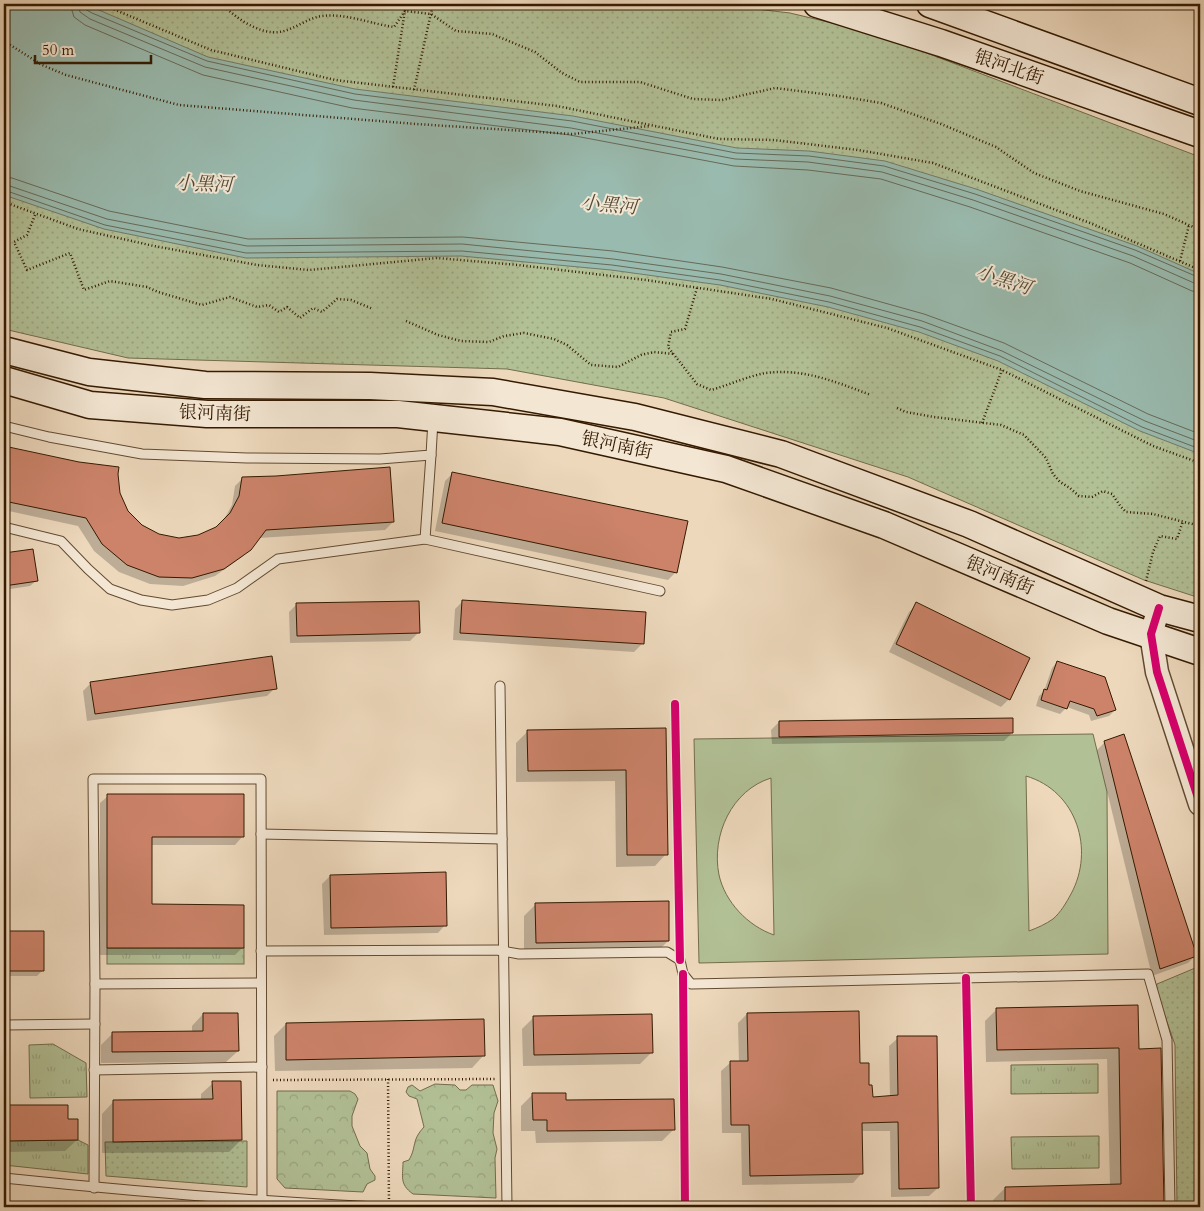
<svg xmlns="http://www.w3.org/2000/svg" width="1204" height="1211" viewBox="0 0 1204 1211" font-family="Cardo,'Noto Serif SC',serif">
<defs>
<pattern id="grass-tufts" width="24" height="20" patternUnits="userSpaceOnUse" patternTransform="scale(1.25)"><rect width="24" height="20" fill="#b2c096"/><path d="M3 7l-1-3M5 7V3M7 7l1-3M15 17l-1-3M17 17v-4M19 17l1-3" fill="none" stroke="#9aa480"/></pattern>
<pattern id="forest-crowns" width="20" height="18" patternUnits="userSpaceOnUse" patternTransform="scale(1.25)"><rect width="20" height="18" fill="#b2c096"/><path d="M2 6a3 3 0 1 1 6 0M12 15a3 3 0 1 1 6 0" fill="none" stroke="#9aa480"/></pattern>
<pattern id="park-dots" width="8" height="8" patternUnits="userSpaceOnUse" patternTransform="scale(1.25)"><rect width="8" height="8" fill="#b2c096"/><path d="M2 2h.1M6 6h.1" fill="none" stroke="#9aa480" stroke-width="1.8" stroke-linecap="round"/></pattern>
</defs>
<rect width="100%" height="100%" fill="#edd8bc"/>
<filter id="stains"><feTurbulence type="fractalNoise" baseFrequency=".004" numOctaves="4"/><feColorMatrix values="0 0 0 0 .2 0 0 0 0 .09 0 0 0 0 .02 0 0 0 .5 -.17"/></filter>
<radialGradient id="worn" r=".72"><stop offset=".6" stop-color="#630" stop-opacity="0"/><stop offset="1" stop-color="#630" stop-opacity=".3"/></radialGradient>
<g fill="url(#grass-tufts)" stroke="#736d4c">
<rect x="107" y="948" width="137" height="16"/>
<path d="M 53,1044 L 86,1063 L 87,1097 L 30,1098 L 29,1045 Z"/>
<path d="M 1098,1064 L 1098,1093 L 1011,1094 L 1011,1065 Z"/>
<path d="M 1099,1136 L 1099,1168 L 1012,1169 L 1011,1137 Z"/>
<path d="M 78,1140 L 88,1145 L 88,1174 L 4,1165 L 4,1141 Z"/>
</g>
<g fill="url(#forest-crowns)" stroke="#736d4c">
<path d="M 435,1084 L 455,1085 L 460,1090 L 466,1090 L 472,1085 L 493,1085 L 498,1101 L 494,1113 L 493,1133 L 497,1149 L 495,1158 L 496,1198 L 413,1194 C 399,1184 403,1176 403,1162 L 409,1160 C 417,1146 411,1141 424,1127 L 417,1099 L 409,1096 L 406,1092 L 408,1087 L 412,1085 L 420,1091 Z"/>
<path d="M 277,1091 L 350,1091 L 355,1094 L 358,1099 L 352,1116 L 352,1126 L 360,1146 L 367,1153 L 370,1169 L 375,1176 L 375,1180 L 367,1184 L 363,1192 L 285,1188 L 277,1179 Z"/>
</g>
<g fill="url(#park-dots)" stroke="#736d4c">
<path d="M 4,4 L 714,4 L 790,13 L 874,33 L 1200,157 L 1200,598 L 1144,580 L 908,477 L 664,398 L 507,369 L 128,358 L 4,329 Z"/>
<path d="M 1200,966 L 1200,1205 L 1177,1205 L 1175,1045 L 1156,990 L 1157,984 Z"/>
<path d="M 247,1141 L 247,1187 L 106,1176 L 105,1142 Z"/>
</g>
<path fill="#b2c096" stroke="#736d4c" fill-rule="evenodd" d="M 1093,734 L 1107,792 L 1108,954 L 699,963 L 694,739 ZM 1026,776 C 1077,791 1095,850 1071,894 C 1066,903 1061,912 1053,919 C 1046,924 1037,928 1029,931 ZM 771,778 L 771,779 L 774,935 C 748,926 725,902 719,875 C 711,835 732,790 771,778 Z"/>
<path fill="#99baae" stroke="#717a69" d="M 4,4 L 85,4 L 208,57 L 355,89 L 573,116 L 737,148 L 809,151 L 885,161 L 976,189 L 1137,246 L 1200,274 L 1200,454 L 1140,431 L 998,361 L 919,332 L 828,307 L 720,285 L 611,270 L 461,256 L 246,258 L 104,229 L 4,195 Z"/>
<g fill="#0003">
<path d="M 4,447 L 78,463 L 119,493 L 127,512 L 141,526 L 159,535 L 179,539 L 198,536 L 216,528 L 223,521 L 232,505 L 235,486 L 243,478 L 393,522 L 385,530 L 259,538 L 242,557 L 215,576 L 183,586 L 150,584 L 119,572 L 94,551 L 78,526 L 4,510 Z"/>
<path d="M 453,473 L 676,572 L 668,580 L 435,531 L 445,481 Z"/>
<path d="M 32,550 L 36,581 L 30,586 L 4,590 L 4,554 Z"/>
<path d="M 463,601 L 642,644 L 634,652 L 453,640 L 455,609 Z"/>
<path d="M 297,604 L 418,633 L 410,641 L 290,643 L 289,612 Z"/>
<path d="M 917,604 L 1009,699 L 1001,707 L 889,652 L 909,612 Z"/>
<path d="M 1057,662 L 1115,710 L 1109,716 L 1091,721 L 1089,715 L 1067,707 L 1060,714 L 1036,706 L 1039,696 L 1044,691 L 1052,668 Z"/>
<path d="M 91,683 L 275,688 L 267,696 L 87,721 L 83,691 Z"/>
<path d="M 779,722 L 1012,733 L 1004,741 L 772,744 L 771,730 Z"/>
<path d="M 665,730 L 666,854 L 655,866 L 616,867 L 615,781 L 516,782 L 516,743 L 528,731 Z"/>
<path d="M 1105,742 L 1196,955 L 1188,963 L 1152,976 L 1097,750 Z"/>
<path d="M 108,796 L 242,837 L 235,845 L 151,845 L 151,905 L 243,947 L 235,955 L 100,955 L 100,803 Z"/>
<path d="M 330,876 L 445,925 L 438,933 L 324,935 L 322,884 Z"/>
<path d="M 536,904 L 668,941 L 656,953 L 524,954 L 524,916 Z"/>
<path d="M 8,932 L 43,970 L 37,976 L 4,976 L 4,936 Z"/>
<path d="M 997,1009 L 1138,1050 L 1160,1050 L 1163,1207 L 993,1207 L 993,1200 L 1005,1188 L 1110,1186 L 1107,1059 L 986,1062 L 985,1021 Z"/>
<path d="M 203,1014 L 238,1051 L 226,1062 L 101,1063 L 101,1045 L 113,1033 L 192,1032 L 192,1026 Z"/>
<path d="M 747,1014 L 859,1064 L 871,1098 L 890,1097 L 889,1046 L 898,1038 L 938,1188 L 929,1196 L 891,1197 L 890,1131 L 860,1131 L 861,1174 L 853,1183 L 742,1185 L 741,1133 L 722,1133 L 721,1071 L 730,1063 L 739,1063 L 738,1023 Z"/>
<path d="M 534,1017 L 652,1052 L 640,1064 L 523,1066 L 522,1029 Z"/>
<path d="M 286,1024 L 483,1056 L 472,1068 L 275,1071 L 274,1036 Z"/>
<path d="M 213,1083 L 241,1140 L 229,1152 L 102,1153 L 102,1114 L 113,1102 L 201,1101 L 201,1094 Z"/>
<path d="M 533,1094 L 565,1101 L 674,1129 L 662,1141 L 536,1143 L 535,1131 L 521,1131 L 521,1106 Z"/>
<path d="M 4,1106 L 66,1106 L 67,1121 L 77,1140 L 65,1151 L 4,1152 Z"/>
</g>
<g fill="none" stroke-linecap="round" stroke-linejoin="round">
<g stroke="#666a58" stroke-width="1">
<path d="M 70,4 L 74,17 L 85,25 L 203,75 L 352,108 L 570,135 L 734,166 L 808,170 L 881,179 L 970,207 L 1130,263 L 1192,291 L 1200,292"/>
<path d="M 78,4 L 80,12 L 90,19 L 205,67 L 354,100 L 571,128 L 735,159 L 808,162 L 882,172 L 973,200 L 1133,256 L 1194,283 L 1200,284"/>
<path d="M 84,4 L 85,9 L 92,13 L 207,61 L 355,94 L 572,121 L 736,153 L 809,156 L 884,166 L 975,194 L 1135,250 L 1200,278"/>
<path d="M 4,177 L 12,178 L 109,211 L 248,239 L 463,237 L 613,251 L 722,267 L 831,288 L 924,314 L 1004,343 L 1148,414 L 1200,434"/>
<path d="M 4,184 L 107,219 L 247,246 L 462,244 L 613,259 L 721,274 L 830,296 L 922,321 L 1002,351 L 1145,421 L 1200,442"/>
<path d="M 4,190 L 105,225 L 246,253 L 462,251 L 612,265 L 720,280 L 829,302 L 920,327 L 1000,356 L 1142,427 L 1200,449"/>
</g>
</g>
<g fill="#cc836a" stroke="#341a01">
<path d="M 4,446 L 79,462 L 119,467 L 118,474 L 120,493 L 128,511 L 142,525 L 159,534 L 179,538 L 198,535 L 216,527 L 230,513 L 239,496 L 242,477 L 276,476 L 390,467 L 394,522 L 266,530 L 251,550 L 224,569 L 192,578 L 159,577 L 127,565 L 102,544 L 86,518 L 4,501 Z"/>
<path d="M 452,472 L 688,521 L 677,573 L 442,523 Z"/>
<path d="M 33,549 L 38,581 L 4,586 L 4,553 Z"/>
<path d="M 462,600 L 646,612 L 644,644 L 460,633 Z"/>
<path d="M 419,601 L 420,633 L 297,636 L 296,603 Z"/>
<path d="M 916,602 L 1030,658 L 1010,700 L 896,644 Z"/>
<path d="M 272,656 L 277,689 L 95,714 L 90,682 Z"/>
<path d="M 1057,661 L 1105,677 L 1116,710 L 1097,716 L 1094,709 L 1070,701 L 1067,709 L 1041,700 L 1044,689 L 1047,690 Z"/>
<path d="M 1013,718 L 1013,733 L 779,737 L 779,721 Z"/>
<path d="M 666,728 L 668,855 L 627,855 L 626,770 L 528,771 L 527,730 Z"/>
<path d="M 1124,734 L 1197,956 L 1160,969 L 1104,741 Z"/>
<path d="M 107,794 L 244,794 L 244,837 L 152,837 L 152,904 L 244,905 L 244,948 L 107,948 Z"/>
<path d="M 446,872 L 447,926 L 331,928 L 330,875 Z"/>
<path d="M 669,901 L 669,941 L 536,943 L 535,903 Z"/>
<path d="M 7,931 L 44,931 L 44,971 L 4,971 L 4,945 L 7,945 Z"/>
<path d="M 1138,1005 L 1139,1049 L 1161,1048 L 1164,1207 L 1005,1207 L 1005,1187 L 1121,1184 L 1119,1048 L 997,1050 L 996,1008 Z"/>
<path d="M 859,1011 L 860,1063 L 869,1063 L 869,1085 L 872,1085 L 873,1097 L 898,1095 L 897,1036 L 937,1036 L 939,1188 L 899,1189 L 898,1122 L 862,1123 L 863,1174 L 750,1176 L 749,1125 L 731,1125 L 730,1061 L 748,1061 L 747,1013 Z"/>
<path d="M 203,1013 L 238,1013 L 239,1051 L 112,1052 L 112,1032 L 203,1031 Z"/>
<path d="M 652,1014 L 653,1053 L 534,1055 L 533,1016 Z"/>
<path d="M 484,1019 L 485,1056 L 286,1060 L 286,1023 Z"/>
<path d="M 212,1081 L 241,1081 L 242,1140 L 113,1142 L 113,1100 L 213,1099 Z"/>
<path d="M 532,1093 L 566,1093 L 566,1100 L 674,1099 L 675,1130 L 547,1131 L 547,1120 L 533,1120 Z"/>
<path d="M 4,1105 L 68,1105 L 68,1119 L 78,1119 L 78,1140 L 4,1141 Z"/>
</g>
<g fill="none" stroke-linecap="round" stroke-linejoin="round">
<g stroke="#624a30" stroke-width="11">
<g id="service">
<path d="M 4,426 L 49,437 L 142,454 L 247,458 L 380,459 L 431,455 L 433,420"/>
<path d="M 4,527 L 61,541 L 88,569 L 110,589 L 141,600 L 172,605 L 208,600 L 237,588 L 278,559 L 425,539 L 431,455"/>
<path d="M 425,539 L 660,591"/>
<path d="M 500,686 L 507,1207"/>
<path d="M 261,834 L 502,839"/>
<path d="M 261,951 L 497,950 L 519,954 L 667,952 L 680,960 L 683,974 L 691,984 L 1148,974 L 1167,1040 L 1170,1207"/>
<path d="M 95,984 L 261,983"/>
<path d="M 4,1025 L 95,1024"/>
<path d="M 94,1070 L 262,1067"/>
<path d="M 4,1178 C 128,1191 252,1201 376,1207"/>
<path d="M 94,1188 L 95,984 L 93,779 L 261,779 L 262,1201"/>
</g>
</g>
<g stroke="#624a30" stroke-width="25">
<path id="tertiary" d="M 1159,608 L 1151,634 L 1157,672 L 1200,804"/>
</g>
<g stroke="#341a01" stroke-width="29">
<g id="secondary">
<path d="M 817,4 L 941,43 L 1200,134"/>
<path d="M 930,4 L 1200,102"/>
<path d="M 4,350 L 89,372 L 205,385 L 370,386 L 493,392 L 635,417 L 781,454 L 969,524 L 1159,608 L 1200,619"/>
<path d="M 4,380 L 90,405 L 207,414 L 398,414 L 560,432 L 726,469 L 884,525 L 1108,621 L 1200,652"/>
</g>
</g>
<g stroke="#341a01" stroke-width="2.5" stroke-dasharray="1 2.5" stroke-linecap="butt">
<path d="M 101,4 L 211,50 L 335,80 L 557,106 L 719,139 L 774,140 L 858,150 L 933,163 L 1090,223 L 1200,270"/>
<path d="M 222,4 C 234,17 260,35 279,32 C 294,30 307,18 322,16 C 346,13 371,24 394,27 L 405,11 L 431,14 L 456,31 L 492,34 L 535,52 L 562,73 L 580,82 L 640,82 L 693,99 L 722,100 L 775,88 L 839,96 L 881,103 L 941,124 L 996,147 L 1034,173 L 1080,191 L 1164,214 L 1200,230"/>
<path d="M 4,41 L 42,65 L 66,75 L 179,105 L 416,124 L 572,134 L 650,126"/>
<path d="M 393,87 L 406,4"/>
<path d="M 414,90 L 433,4"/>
<path d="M 4,202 L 78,229 L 154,246 L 257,265 L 309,270 L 437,258 L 518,265 L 646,280 L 772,299 L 887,328 L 1002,370 L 1153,446 L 1200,463"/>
<path d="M 35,215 L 27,235 L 14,242 L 27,270 L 70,253 L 84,290 L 110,281 L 147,287 L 158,292 L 202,305 L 230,297 L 257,307 L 269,305 L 279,312 L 287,307 L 300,318 L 313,308 L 322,312 L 337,299 L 351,300 L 373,309"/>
<path d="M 1180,261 L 1189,225"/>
<path d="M 697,288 L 685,329 L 671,332 L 668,347 L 697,384 L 711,390 C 729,385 748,376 766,373 C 803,368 836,382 871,395"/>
<path d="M 406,321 L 438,335 L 461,341 L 489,342 L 504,336 L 524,333 L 554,339 L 567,345 L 591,365 L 618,367 L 641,355 L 654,352 L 674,354"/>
<path d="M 897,408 L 906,412 L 934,417 L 1001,425 L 1024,435 L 1046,458 L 1053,474 L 1060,482 L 1070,488 L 1079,496 L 1092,497 L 1103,491 L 1112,494 L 1121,507 L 1126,512 L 1153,514 L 1200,526"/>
<path d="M 982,423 L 1002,370"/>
<path d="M 1146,581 L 1153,552 L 1160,536 L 1177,539 L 1183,521"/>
<path d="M 388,1079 L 389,1206"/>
<path d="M 273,1080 L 495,1079"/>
</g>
<use href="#service" stroke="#f3e6d3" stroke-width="9"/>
<use href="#tertiary" stroke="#f3e6d3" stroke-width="22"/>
<use href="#secondary" stroke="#f3e6d3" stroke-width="26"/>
<g stroke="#f3e6d3" stroke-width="11">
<g id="cycleway">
<path d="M 1159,608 L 1151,634 L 1157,672 L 1200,804"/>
<path d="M 675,704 L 680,960"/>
<path d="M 683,974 L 685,1207"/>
<path d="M 966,978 L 971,1207"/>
</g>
</g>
<use href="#cycleway" stroke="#d6006c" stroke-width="8"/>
</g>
<g text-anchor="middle" stroke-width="4" stroke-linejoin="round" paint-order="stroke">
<g font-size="18" fill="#341a01" stroke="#f3e6d3">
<text transform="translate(1009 67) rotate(19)" y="6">银河北街</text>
<text transform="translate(215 413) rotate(2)" y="6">银河南街</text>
<text transform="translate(617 445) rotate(12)" y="6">银河南街</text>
<text transform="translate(1000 575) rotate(23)" y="6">银河南街</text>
</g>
<g font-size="19" font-style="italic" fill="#524a35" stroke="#f3e6d3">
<text transform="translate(204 183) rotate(2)" y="7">小黑河</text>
<text transform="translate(609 204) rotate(5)" y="7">小黑河</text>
<text transform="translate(1004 279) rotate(18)" y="7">小黑河</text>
</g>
</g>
<rect width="1204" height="1211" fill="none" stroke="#edd8bc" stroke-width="20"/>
<rect x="5" y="5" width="1194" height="1201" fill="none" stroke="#341a01" stroke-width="2.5"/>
<rect x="10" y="10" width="1184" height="1191" fill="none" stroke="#341a01"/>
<path d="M35 55v8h116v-8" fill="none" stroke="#341a01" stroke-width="2.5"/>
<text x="42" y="55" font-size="15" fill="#341a01" stroke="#f3e6d3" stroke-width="4" paint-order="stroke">50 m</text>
<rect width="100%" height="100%" filter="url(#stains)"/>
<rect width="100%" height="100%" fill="url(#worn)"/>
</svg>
